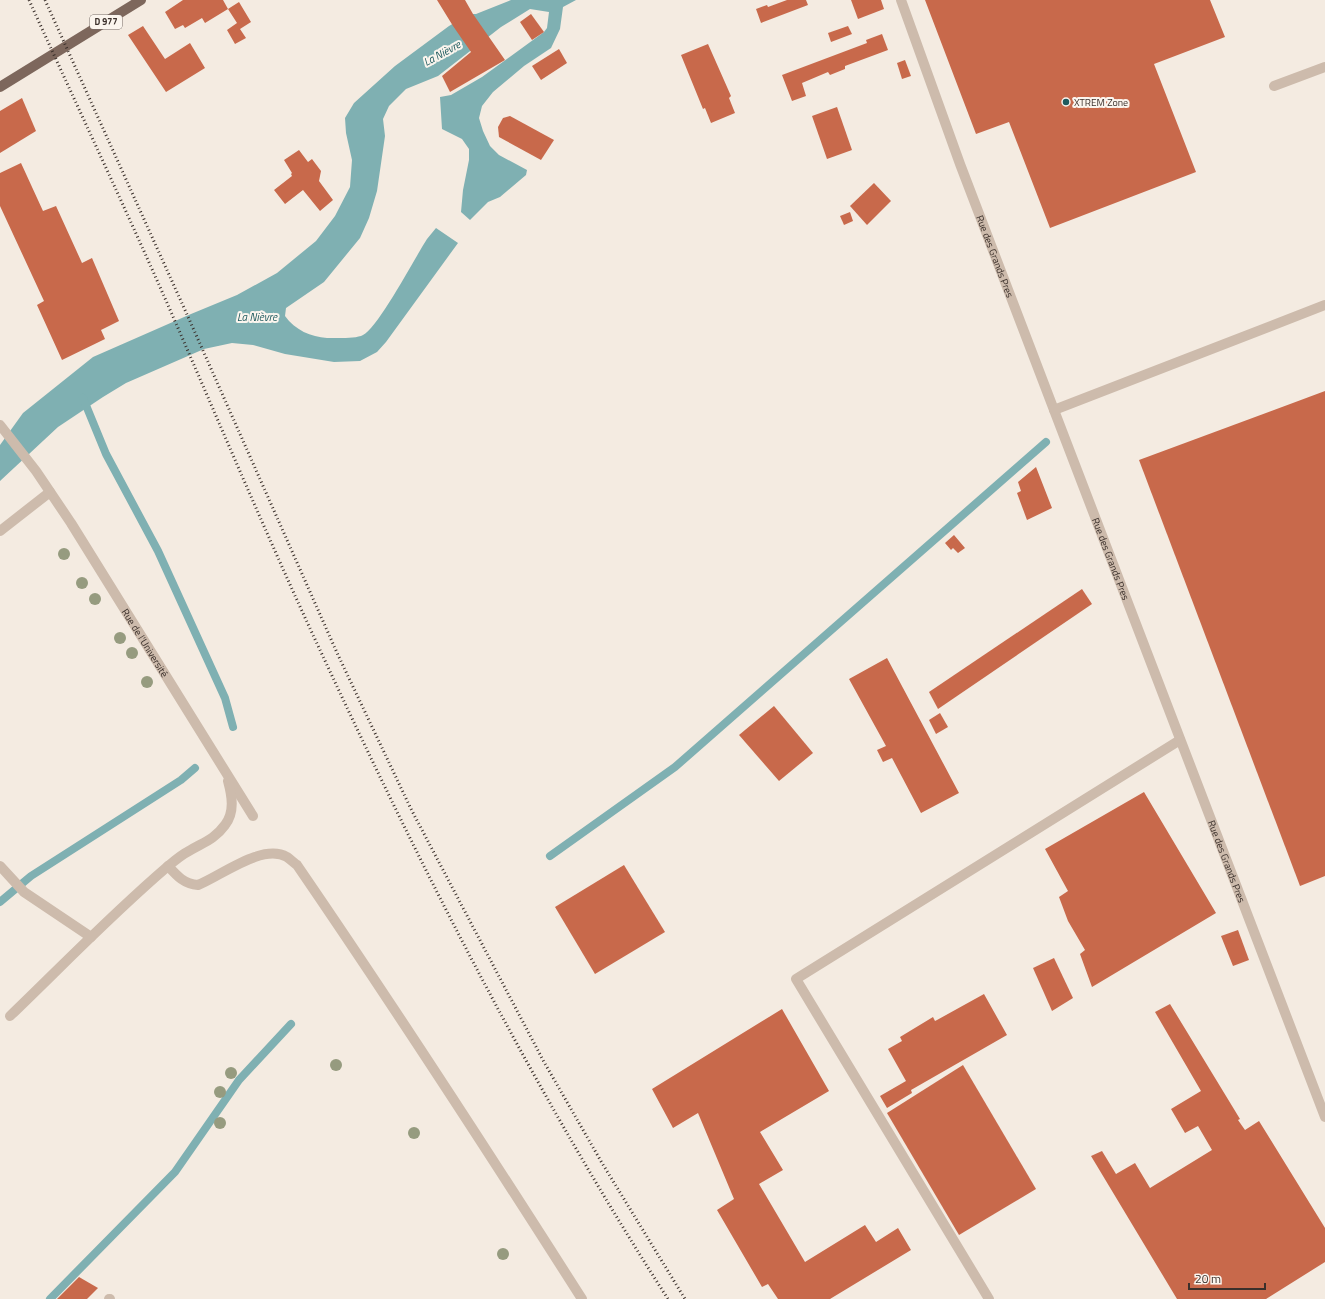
<svg xmlns="http://www.w3.org/2000/svg" width="1325" height="1299" viewBox="0 0 1325 1299" font-family="'Titillium Web',sans-serif">
<rect width="100%" height="100%" fill="#f4ebe1"/>
<path fill="#7fb0b2" d="M 511,0 L 576,0 L 563,7 L 560,29 L 551,48 L 524,66 L 493,92 L 482,106 L 479,118 L 483,131 L 490,146 L 499,155 L 527,170 L 526,175 L 500,197 L 488,202 L 470,220 L 461,212 L 463,190 L 469,160 L 469,149 L 462,139 L 442,129 L 440,97 L 451,95 L 482,77 L 544,32 L 547,28 L 549,12 L 530,9 L 501,27 L 438,76 L 406,89 L 389,106 L 383,119 L 385,136 L 377,191 L 369,218 L 360,238 L 324,282 L 286,308 L 285,316 C 295,330 311,337 327,338 C 336,338 356,339 363,335 C 378,328 416,256 427,239 L 436,228 L 458,243 L 386,342 L 377,352 L 360,361 L 334,362 L 285,354 L 253,345 L 232,343 L 204,349 L 126,383 L 103,397 L 58,427 L 0,481 L 0,445 L 23,413 L 93,357 L 191,314 L 237,295 L 277,273 L 316,241 L 335,216 L 350,187 L 352,160 L 346,133 L 345,118 L 354,103 L 395,66 L 449,26 L 469,14 L 476,14 Z"/>
<g fill="none" stroke-linecap="round" stroke-linejoin="round">
<g stroke="#7fb0b2" stroke-width="8">
<path d="M 83,398 L 106,454 L 158,551 L 225,698 L 233,727"/>
<path d="M 550,856 L 675,767 L 1046,442"/>
<path d="M 0,902 L 31,876 L 181,780 L 195,768"/>
<path d="M 50,1299 L 175,1172 L 239,1080 L 291,1024"/>
</g>
</g>
<g fill="#c8694b">
<path d="M 183,0 L 223,0 L 228,9 L 205,23 L 202,18 L 185,28 L 183,25 L 175,29 L 165,12 Z"/>
<path d="M 437,0 L 465,0 L 473,14 L 505,60 L 450,92 L 442,76 L 471,52 L 453,26 Z"/>
<path d="M 787,0 L 806,0 L 808,5 L 761,23 L 756,9 L 767,5 L 768,7 Z"/>
<path d="M 851,0 L 881,0 L 884,9 L 858,19 Z"/>
<path d="M 925,0 L 1210,0 L 1225,37 L 1154,64 L 1196,172 L 1050,228 L 1009,122 L 976,134 Z"/>
<path d="M 239,2 L 251,22 L 240,29 L 246,38 L 235,44 L 227,30 L 237,23 L 228,9 Z"/>
<path d="M 531,14 L 544,32 L 532,40 L 520,22 Z"/>
<path d="M 143,26 L 165,59 L 190,43 L 205,68 L 166,92 L 128,35 Z"/>
<path d="M 848,26 L 852,34 L 831,42 L 828,33 Z"/>
<path d="M 882,34 L 888,50 L 845,66 L 845,69 L 830,75 L 828,72 L 802,83 L 806,96 L 792,101 L 782,75 L 867,43 L 866,40 Z"/>
<path d="M 708,44 L 731,96 L 729,98 L 735,113 L 711,123 L 705,108 L 703,109 L 681,55 Z"/>
<path d="M 559,49 L 567,63 L 541,80 L 532,66 Z"/>
<path d="M 905,60 L 911,76 L 902,79 L 897,63 Z"/>
<path d="M 22,98 L 36,131 L 0,153 L 0,111 Z"/>
<path d="M 837,107 L 852,150 L 827,159 L 812,116 Z"/>
<path d="M 510,116 L 554,140 L 541,160 L 499,137 L 498,127 L 503,118 Z"/>
<path d="M 299,150 L 308,162 L 312,159 L 321,171 L 319,181 L 333,200 L 320,211 L 303,190 L 285,204 L 274,190 L 292,176 L 291,174 L 292,173 L 284,160 Z"/>
<path d="M 21,163 L 43,211 L 56,206 L 82,263 L 92,258 L 119,321 L 101,330 L 105,339 L 62,360 L 37,305 L 44,301 L 0,206 L 0,173 Z"/>
<path d="M 874,183 L 891,201 L 867,225 L 850,206 Z"/>
<path d="M 850,212 L 853,221 L 844,225 L 840,216 Z"/>
<path d="M 1325,391 L 1325,876 L 1300,886 L 1139,460 Z"/>
<path d="M 1036,467 L 1052,508 L 1027,520 L 1017,493 L 1021,491 L 1018,482 Z"/>
<path d="M 954,535 L 965,548 L 958,553 L 953,548 L 951,550 L 945,543 Z"/>
<path d="M 1082,589 L 1092,604 L 938,709 L 929,692 Z"/>
<path d="M 887,658 L 959,793 L 921,813 L 892,758 L 883,762 L 877,750 L 886,746 L 849,679 Z"/>
<path d="M 774,706 L 813,753 L 779,781 L 739,735 Z"/>
<path d="M 940,713 L 948,727 L 936,734 L 929,720 Z"/>
<path d="M 1144,792 L 1216,913 L 1092,987 L 1080,954 L 1085,950 L 1068,921 L 1059,897 L 1068,891 L 1045,849 Z"/>
<path d="M 624,865 L 665,932 L 595,974 L 555,907 Z"/>
<path d="M 1238,930 L 1249,960 L 1233,966 L 1221,936 Z"/>
<path d="M 1054,958 L 1073,998 L 1052,1011 L 1033,968 Z"/>
<path d="M 984,994 L 1007,1035 L 911,1090 L 912,1093 L 887,1108 L 880,1096 L 906,1081 L 888,1049 L 902,1041 L 900,1037 L 933,1017 L 935,1021 L 937,1020 Z"/>
<path d="M 1170,1004 L 1240,1119 L 1238,1120 L 1245,1130 L 1259,1121 L 1325,1228 L 1325,1262 L 1266,1299 L 1177,1299 L 1091,1156 L 1102,1151 L 1116,1174 L 1135,1163 L 1150,1188 L 1212,1150 L 1198,1126 L 1185,1133 L 1171,1109 L 1201,1091 L 1155,1012 Z"/>
<path d="M 782,1009 L 829,1091 L 760,1132 L 783,1170 L 759,1184 L 805,1262 L 865,1225 L 876,1242 L 898,1228 L 911,1250 L 830,1299 L 778,1299 L 768,1284 L 762,1287 L 717,1210 L 734,1199 L 698,1113 L 673,1128 L 652,1089 Z"/>
<path d="M 963,1065 L 1036,1189 L 959,1235 L 887,1113 Z"/>
<path d="M 79,1277 L 98,1288 L 87,1299 L 57,1299 Z"/>
</g>
<g fill="none" stroke-linecap="round" stroke-linejoin="round">
<g stroke="#cdbbac" stroke-width="10">
<path id="s1" d="M 901,0 L 960,164 L 1054,410 L 1325,1117"/>
<path d="M 1274,86 L 1325,67"/>
<path d="M 1054,410 L 1325,305"/>
<path id="s2" d="M 0,425 L 36,471 L 71,523 L 253,816"/>
<path d="M 0,531 L 50,492"/>
<path d="M 0,866 L 24,892 L 91,937"/>
<path d="M 168,866 C 177,876 184,884 198,885 C 221,876 262,843 287,857 C 290,859 294,863 297,865 C 395,1008 489,1153 582,1299"/>
<path d="M 10,1016 C 62,966 112,914 167,867 C 173,862 181,855 189,851 C 204,842 214,840 225,825 C 235,812 232,796 228,781"/>
<path d="M 109,1299 L 110,1299"/>
<path d="M 989,1299 L 796,979 L 1180,740"/>
</g>
<path stroke="#7d675c" stroke-width="10" d="M 0,87 L 141,0"/>
<g stroke="#3b302b" stroke-width="3" stroke-dasharray="1 3" stroke-linecap="butt">
<path d="M 29,0 C 76,104 125,207 171,312 C 222,429 272,548 327,665 C 428,882 538,1097 668,1299"/>
<path d="M 45,0 L 185,310 L 338,655 L 411,809 L 544,1062 L 602,1163 L 685,1299"/>
</g>
</g>
<g fill="#969b7f">
<circle cx="64" cy="554" r="6"/>
<circle cx="82" cy="583" r="6"/>
<circle cx="95" cy="599" r="6"/>
<circle cx="120" cy="638" r="6"/>
<circle cx="132" cy="653" r="6"/>
<circle cx="147" cy="682" r="6"/>
<circle cx="336" cy="1065" r="6"/>
<circle cx="231" cy="1073" r="6"/>
<circle cx="220" cy="1092" r="6"/>
<circle cx="220" cy="1123" r="6"/>
<circle cx="414" cy="1133" r="6"/>
<circle cx="503" cy="1254" r="6"/>
</g>
<circle fill="#1f5a5e" stroke="#fbf5ee" stroke-width="1.5" cx="1066" cy="102" r="4"/>
<g text-anchor="middle" stroke-width="4" stroke-linejoin="round" paint-order="stroke">
<rect fill="#fbf5ee" stroke="#756b66" stroke-width="1" x="90" y="15" width="32" height="14" rx="3"/>
<g font-size="9" font-weight="bold" fill="#3b302b">
<text x="106" y="25">D 977</text>
</g>
<g font-size="10" fill="#3b302b" stroke="#fbf5ee" text-anchor="start">
<text x="1074" y="106">XTREM Zone</text>
</g>
<g font-size="10" fill="#3b302b" stroke="#fbf5ee">
<text dy="4" stroke="none"><textPath href="#s1" startOffset="273">Rue des Grands Pres</textPath></text>
<text dy="4" stroke="none"><textPath href="#s1" startOffset="597">Rue des Grands Pres</textPath></text>
<text dy="4" stroke="none"><textPath href="#s2" startOffset="262">Rue de l'Université</textPath></text>
<text dy="4" stroke="none"><textPath href="#s1" startOffset="921">Rue des Grands Pres</textPath></text>
</g>
<g font-size="11" font-style="italic" fill="#1f5a5e" stroke="#fbf5ee">
<text transform="translate(442 53) rotate(-29)" y="4">La Nièvre</text>
<text x="257" y="321">La Nièvre</text>
</g>
</g>
<path d="M1189 1283v6h76v-6" fill="none" stroke="#3b302b" stroke-width="2"/>
<text x="1195" y="1283" font-size="12" fill="#3b302b" stroke="#fbf5ee" stroke-width="3" paint-order="stroke">20 m</text>
</svg>
